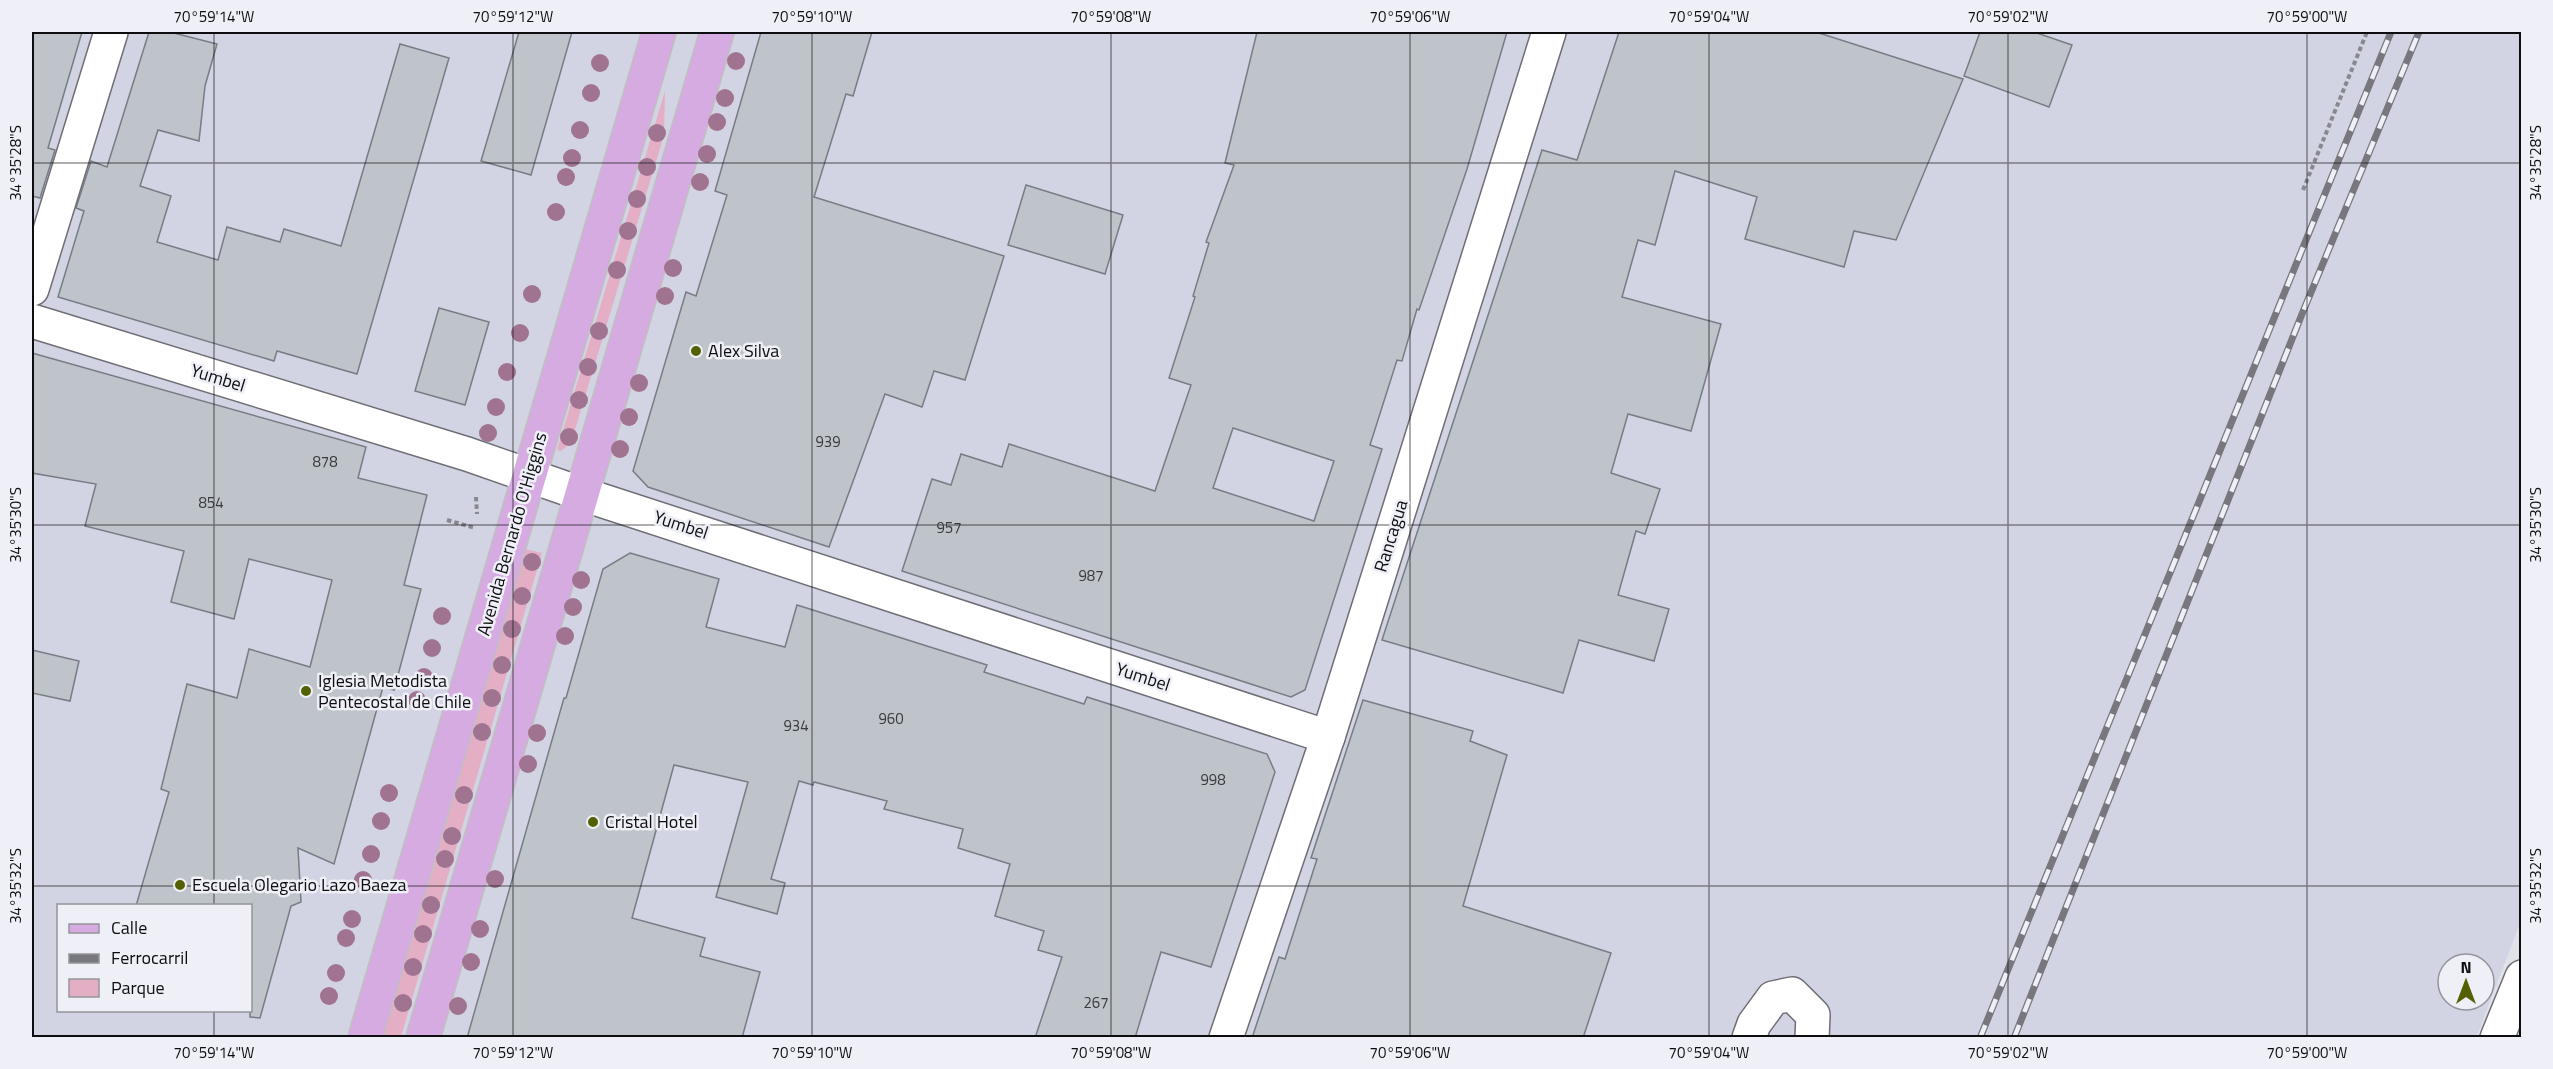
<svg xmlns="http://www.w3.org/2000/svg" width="2553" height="1069" viewBox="0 0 2553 1069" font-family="'Titillium Web',sans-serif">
<rect width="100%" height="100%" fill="#e1e1ea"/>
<path fill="#d3d4e3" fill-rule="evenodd" d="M 32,32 L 2521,32 L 2521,921 L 2476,1038 L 32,1037 ZM 58,906 L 250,906 L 250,1010 L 58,1010 ZM 2448,964 L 2484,964 L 2484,1000 L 2448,1000 Z"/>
<g fill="#e4aec5">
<path d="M 665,91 L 664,135 L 571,443 L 561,451 L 557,450 Z"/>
<path d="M 525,549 L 542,553 L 401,1037 L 383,1037 Z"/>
</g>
<g fill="#bec4ca" stroke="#777d83" stroke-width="1.5" fill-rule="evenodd">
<path d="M 32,32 L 82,32 L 48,148 L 55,150 L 40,198 L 32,196 Z"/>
<path d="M 149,32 L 170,32 L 217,44 L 205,86 L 199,141 L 158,130 L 140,186 L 171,196 L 157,242 L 218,260 L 227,227 L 280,242 L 284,229 L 341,246 L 400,44 L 449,58 L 357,374 L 277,351 L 274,361 L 58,297 L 84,211 L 76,208 L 91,161 L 107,167 Z"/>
<path d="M 519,32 L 572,32 L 531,175 L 481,161 Z"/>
<path d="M 761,32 L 872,32 L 853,96 L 846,94 L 814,197 L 1004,256 L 965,380 L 934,371 L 922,407 L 885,394 L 829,547 L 648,487 L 633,471 L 686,292 L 696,296 L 727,195 L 715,191 Z"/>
<path d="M 1257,32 L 1507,32 L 1467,169 L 1419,310 L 1417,309 L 1402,361 L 1397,360 L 1370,445 L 1382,449 L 1305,690 L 1291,697 L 902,571 L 932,479 L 951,485 L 961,454 L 1002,467 L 1009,444 L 1155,491 L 1191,385 L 1169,378 L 1195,297 L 1193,296 L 1209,243 L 1206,242 L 1234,165 L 1225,163 ZM 1233,428 L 1334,461 L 1314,521 L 1213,488 Z"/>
<path d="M 1619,32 L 1816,32 L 1963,79 L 1896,240 L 1854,231 L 1844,267 L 1745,239 L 1757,197 L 1675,171 L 1655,245 L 1638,240 L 1622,297 L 1721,324 L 1691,431 L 1628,414 L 1611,473 L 1660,489 L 1645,534 L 1636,531 L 1618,595 L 1669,609 L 1654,661 L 1579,640 L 1563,693 L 1382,640 L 1542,150 L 1577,160 Z"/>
<path d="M 1980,32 L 2034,32 L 2072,45 L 2049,107 L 1964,76 Z"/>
<path d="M 1026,185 L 1123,215 L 1105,274 L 1008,245 Z"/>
<path d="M 439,308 L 489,322 L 465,405 L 415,391 Z"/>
<path d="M 32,353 L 366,447 L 358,478 L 427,495 L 404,585 L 421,589 L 394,690 L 383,687 L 334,864 L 298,848 L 301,902 L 291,906 L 260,1018 L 250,1017 L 250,906 L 136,906 L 169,792 L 161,789 L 187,684 L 237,698 L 249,649 L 310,667 L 332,580 L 249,559 L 234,619 L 171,602 L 184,551 L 85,526 L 96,484 L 32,473 Z"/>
<path d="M 630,553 L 719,579 L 706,627 L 785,647 L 797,605 L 987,665 L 984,672 L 1084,704 L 1087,697 L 1267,754 L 1275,772 L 1211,967 L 1161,952 L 1135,1038 L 1035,1038 L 1062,957 L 1038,950 L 1044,931 L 995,916 L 1010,864 L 958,848 L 963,829 L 884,809 L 887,801 L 814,782 L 813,785 L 799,781 L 771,879 L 785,883 L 777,914 L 716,897 L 748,782 L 674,765 L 632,918 L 705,938 L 700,956 L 760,972 L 742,1038 L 467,1038 L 564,698 L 566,698 L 603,569 Z"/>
<path d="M 32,650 L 79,661 L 70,701 L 32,693 Z"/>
<path d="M 1363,700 L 1473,731 L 1470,741 L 1507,755 L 1463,906 L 1611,953 L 1583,1038 L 1252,1038 L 1279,957 L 1285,959 L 1317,859 L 1311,858 Z"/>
</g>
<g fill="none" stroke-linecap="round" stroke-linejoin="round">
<g stroke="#6e6e76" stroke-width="36">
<g id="minor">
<path d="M 32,289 L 111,32"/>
<path d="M 32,321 L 467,454 L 582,494 L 1328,737"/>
<path d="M 1226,1038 L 1328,737 L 1549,32"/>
<path d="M 1749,1038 L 1754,1024 L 1773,998 L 1792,994 L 1813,1015 L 1812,1038"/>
<path d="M 2497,1038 L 2522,977"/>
</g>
</g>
<g stroke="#c0c0c1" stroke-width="36">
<g id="major">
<path d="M 365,1038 L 659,32"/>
<path d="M 423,1038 L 717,32"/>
</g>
</g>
<g stroke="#88888e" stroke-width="4" stroke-dasharray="4.5 3" stroke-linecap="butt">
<path d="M 2303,190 L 2367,32"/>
<path d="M 476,497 L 477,514"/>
<path d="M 447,520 L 475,528"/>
</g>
<use href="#minor" stroke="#fff" stroke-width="33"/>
<use href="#major" stroke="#d5abe1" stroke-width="33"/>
<g stroke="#77777d" stroke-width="7">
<g id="rail">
<path d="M 1980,1038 L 2391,32"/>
<path d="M 2014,1038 L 2302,314 L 2419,32"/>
</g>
</g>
<use href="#rail" stroke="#eeeff7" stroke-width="4.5" stroke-dasharray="14" stroke-linecap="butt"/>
</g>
<g fill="#a07490">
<circle cx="736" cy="61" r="9"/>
<circle cx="600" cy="63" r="9"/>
<circle cx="591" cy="93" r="9"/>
<circle cx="725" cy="98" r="9"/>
<circle cx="717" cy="122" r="9"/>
<circle cx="580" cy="130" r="9"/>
<circle cx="657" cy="133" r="9"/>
<circle cx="707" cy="154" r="9"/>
<circle cx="572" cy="158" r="9"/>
<circle cx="647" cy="167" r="9"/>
<circle cx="566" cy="177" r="9"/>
<circle cx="700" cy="182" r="9"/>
<circle cx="637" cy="199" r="9"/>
<circle cx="556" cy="212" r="9"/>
<circle cx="628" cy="231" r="9"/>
<circle cx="673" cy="268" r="9"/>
<circle cx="617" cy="270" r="9"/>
<circle cx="532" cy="294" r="9"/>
<circle cx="665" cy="296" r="9"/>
<circle cx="599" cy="331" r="9"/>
<circle cx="520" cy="333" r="9"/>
<circle cx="588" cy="367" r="9"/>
<circle cx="507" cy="372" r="9"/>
<circle cx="639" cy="383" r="9"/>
<circle cx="579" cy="400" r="9"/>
<circle cx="496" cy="407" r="9"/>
<circle cx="629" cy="417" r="9"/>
<circle cx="488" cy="433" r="9"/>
<circle cx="569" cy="437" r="9"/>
<circle cx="620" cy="449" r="9"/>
<circle cx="532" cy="562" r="9"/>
<circle cx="581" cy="580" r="9"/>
<circle cx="522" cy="596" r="9"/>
<circle cx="573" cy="607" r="9"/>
<circle cx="442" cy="616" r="9"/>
<circle cx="512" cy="629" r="9"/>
<circle cx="565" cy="636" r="9"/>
<circle cx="432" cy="648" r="9"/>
<circle cx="502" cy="665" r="9"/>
<circle cx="424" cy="677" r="9"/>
<circle cx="492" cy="698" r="9"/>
<circle cx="417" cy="700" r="9"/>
<circle cx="482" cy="732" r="9"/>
<circle cx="537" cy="733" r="9"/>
<circle cx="528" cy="764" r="9"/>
<circle cx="389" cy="793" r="9"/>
<circle cx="464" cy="795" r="9"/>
<circle cx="381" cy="821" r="9"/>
<circle cx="452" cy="836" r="9"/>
<circle cx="371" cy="854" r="9"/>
<circle cx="445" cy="859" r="9"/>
<circle cx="495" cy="879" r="9"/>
<circle cx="363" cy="880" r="9"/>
<circle cx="431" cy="905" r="9"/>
<circle cx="352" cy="919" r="9"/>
<circle cx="480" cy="929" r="9"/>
<circle cx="423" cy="934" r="9"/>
<circle cx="346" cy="938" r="9"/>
<circle cx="471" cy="962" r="9"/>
<circle cx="413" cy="967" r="9"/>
<circle cx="336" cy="973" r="9"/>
<circle cx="329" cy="996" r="9"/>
<circle cx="403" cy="1003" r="9"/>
<circle cx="458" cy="1006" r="9"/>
</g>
<path fill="none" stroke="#0d0d10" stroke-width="1.5" stroke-opacity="0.45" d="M 214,32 L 214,906M 513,32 L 513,1038M 812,32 L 812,1038M 1111,32 L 1111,1038M 1410,32 L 1410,1038M 1709,32 L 1709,1038M 2008,32 L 2008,1038M 2307,32 L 2307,1038M 32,163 L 2522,163M 32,525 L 2522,525M 32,886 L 2522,886M 214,1010 L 214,1038"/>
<g fill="#546103" stroke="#eeeff7" stroke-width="2">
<circle cx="696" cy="351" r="6"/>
<circle cx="306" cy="691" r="6"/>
<circle cx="593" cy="822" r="6"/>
<circle cx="180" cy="885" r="6"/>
</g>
<g text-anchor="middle" stroke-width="5" stroke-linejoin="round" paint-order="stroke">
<g font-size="15" fill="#393b3e">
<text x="828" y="447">939</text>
<text x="325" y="467">878</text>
<text x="211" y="508">854</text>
<text x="949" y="533">957</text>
<text x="1091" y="581">987</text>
<text x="891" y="724">960</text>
<text x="796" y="731">934</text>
<text x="1213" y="785">998</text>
<text x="1096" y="1008">267</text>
</g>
<g font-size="18" fill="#0d0d10" stroke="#eeeff7" text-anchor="start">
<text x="708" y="357">Alex Silva</text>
<text x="318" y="687">Iglesia Metodista<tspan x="318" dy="21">Pentecostal de Chile</tspan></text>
<text x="605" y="828">Cristal Hotel</text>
<text x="192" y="891">Escuela Olegario Lazo Baeza</text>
</g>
<g font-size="18" fill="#0d0d10" stroke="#eeeff7">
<text transform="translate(218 378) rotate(17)" y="6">Yumbel</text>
<text transform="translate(681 525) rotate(18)" y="6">Yumbel</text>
<text transform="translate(512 534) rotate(-74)" y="6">Avenida Bernardo O'Higgins</text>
<text transform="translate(1391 536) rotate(-73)" y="6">Rancagua</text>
<text transform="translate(1143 677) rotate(18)" y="6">Yumbel</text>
</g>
</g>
<rect width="2553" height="1069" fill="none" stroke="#eeeff7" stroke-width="66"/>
<rect x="57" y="904" width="195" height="108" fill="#eeeff7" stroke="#94959b" stroke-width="1.5"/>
<rect x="69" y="924" width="30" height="9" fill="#d5abe1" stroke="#94959b" stroke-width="1.5"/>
<text x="111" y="934" font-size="18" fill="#0d0d10">Calle</text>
<rect x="69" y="954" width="30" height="9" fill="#77777d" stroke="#94959b" stroke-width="1.5"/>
<text x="111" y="964" font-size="18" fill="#0d0d10">Ferrocarril</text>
<rect x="69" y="979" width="30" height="18" fill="#e4aec5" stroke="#94959b" stroke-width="1.5"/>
<text x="111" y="994" font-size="18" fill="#0d0d10">Parque</text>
<g transform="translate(2466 982)"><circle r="28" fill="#eeeff7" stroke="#94959b" stroke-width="1.5"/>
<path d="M0-4.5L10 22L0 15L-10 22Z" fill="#546103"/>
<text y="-9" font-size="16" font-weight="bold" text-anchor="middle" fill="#0d0d10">N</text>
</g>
<rect x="33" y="33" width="2487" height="1003" fill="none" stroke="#0d0d10" stroke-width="2"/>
<g font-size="15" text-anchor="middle" fill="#0d0d10">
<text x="214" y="22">70°59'14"W</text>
<text x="513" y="22">70°59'12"W</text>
<text x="812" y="22">70°59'10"W</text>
<text x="1111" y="22">70°59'08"W</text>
<text x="1410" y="22">70°59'06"W</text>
<text x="1709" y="22">70°59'04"W</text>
<text x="2008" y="22">70°59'02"W</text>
<text x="2307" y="22">70°59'00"W</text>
<text transform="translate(16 163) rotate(-90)" y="5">34°35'28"S</text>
<text transform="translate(2536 163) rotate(-90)" y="5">34°35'28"S</text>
<text transform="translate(16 525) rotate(-90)" y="5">34°35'30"S</text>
<text transform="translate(2536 525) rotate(-90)" y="5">34°35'30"S</text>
<text transform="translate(16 886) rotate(-90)" y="5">34°35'32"S</text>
<text transform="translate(2536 886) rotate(-90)" y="5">34°35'32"S</text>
<text x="214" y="1058">70°59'14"W</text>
<text x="513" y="1058">70°59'12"W</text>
<text x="812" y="1058">70°59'10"W</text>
<text x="1111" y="1058">70°59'08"W</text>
<text x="1410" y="1058">70°59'06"W</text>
<text x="1709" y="1058">70°59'04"W</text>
<text x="2008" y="1058">70°59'02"W</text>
<text x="2307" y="1058">70°59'00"W</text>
</g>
</svg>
